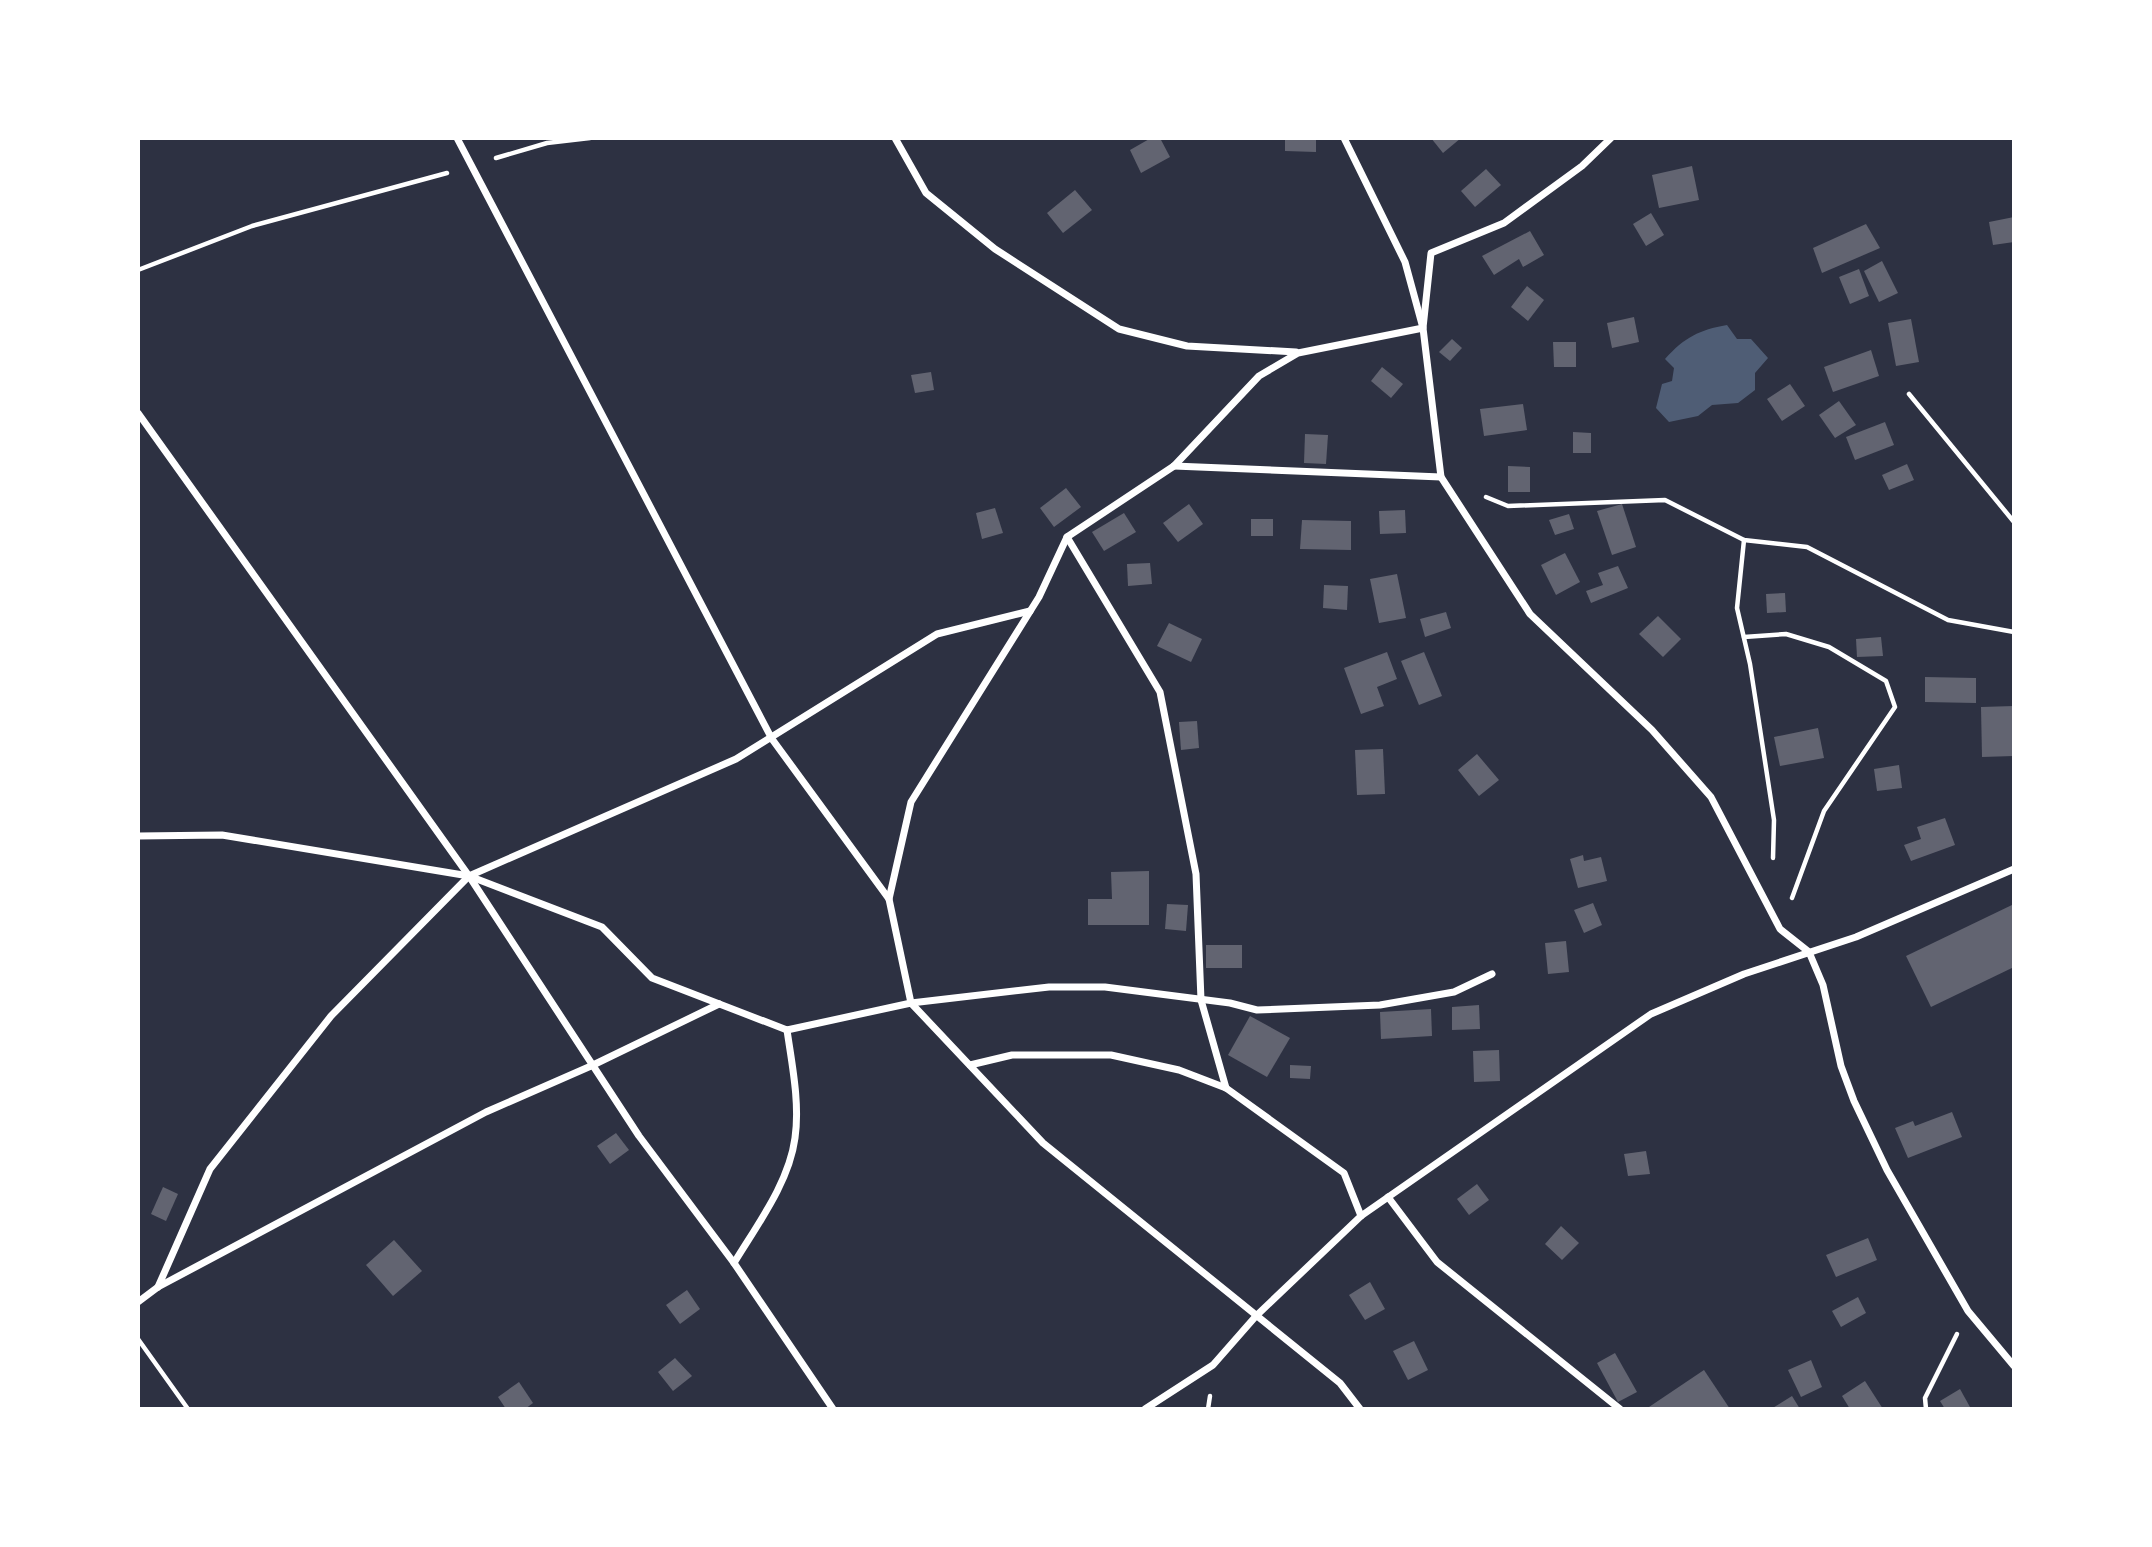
<svg xmlns="http://www.w3.org/2000/svg" width="2152" height="1547" viewBox="0 0 2152 1547" font-family="'Archivo Narrow',sans-serif">
<rect width="100%" height="100%" fill="#2d3142"/>
<path fill="#4f5d75" d="M 1727,325 L 1737,339 L 1751,339 L 1768,358 L 1755,373 L 1755,390 L 1738,403 L 1712,405 L 1698,416 L 1669,422 L 1656,408 L 1662,384 L 1672,381 L 1674,368 L 1665,359 C 1685,337 1699,330 1727,325 Z"/>
<g fill="#626471">
<path d="M 1151,138 L 1160,138 L 1170,157 L 1141,173 L 1130,150 Z"/>
<path d="M 1285,138 L 1316,138 L 1316,152 L 1285,151 Z"/>
<path d="M 1431,138 L 1461,138 L 1443,153 Z"/>
<path d="M 1692,166 L 1699,200 L 1659,208 L 1652,175 Z"/>
<path d="M 1486,169 L 1501,185 L 1475,207 L 1461,191 Z"/>
<path d="M 1075,190 L 1092,210 L 1063,233 L 1047,213 Z"/>
<path d="M 1651,213 L 1664,235 L 1646,246 L 1633,224 Z"/>
<path d="M 2014,217 L 2014,242 L 1993,245 L 1989,222 Z"/>
<path d="M 1866,224 L 1880,248 L 1822,273 L 1813,248 Z"/>
<path d="M 1530,231 L 1544,255 L 1523,267 L 1519,259 L 1494,275 L 1482,256 Z"/>
<path d="M 1882,261 L 1898,293 L 1879,302 L 1864,271 Z"/>
<path d="M 1859,269 L 1869,296 L 1850,304 L 1839,277 Z"/>
<path d="M 1527,286 L 1544,300 L 1528,321 L 1511,307 Z"/>
<path d="M 1634,317 L 1639,342 L 1612,348 L 1607,323 Z"/>
<path d="M 1911,319 L 1919,362 L 1896,366 L 1888,323 Z"/>
<path d="M 1452,339 L 1462,348 L 1450,361 L 1439,352 Z"/>
<path d="M 1553,342 L 1576,342 L 1576,367 L 1554,367 Z"/>
<path d="M 1871,350 L 1879,376 L 1833,392 L 1824,367 Z"/>
<path d="M 1382,367 L 1403,384 L 1391,398 L 1371,381 Z"/>
<path d="M 931,372 L 934,390 L 915,393 L 911,375 Z"/>
<path d="M 1790,384 L 1805,406 L 1782,421 L 1767,399 Z"/>
<path d="M 1839,401 L 1856,425 L 1835,438 L 1819,415 Z"/>
<path d="M 1523,404 L 1527,430 L 1484,436 L 1480,409 Z"/>
<path d="M 1885,422 L 1894,445 L 1855,460 L 1846,437 Z"/>
<path d="M 1573,432 L 1591,433 L 1591,453 L 1573,453 Z"/>
<path d="M 1305,434 L 1328,435 L 1326,464 L 1304,463 Z"/>
<path d="M 1907,464 L 1914,480 L 1889,490 L 1882,475 Z"/>
<path d="M 1508,466 L 1530,467 L 1530,492 L 1508,492 Z"/>
<path d="M 1066,488 L 1081,507 L 1054,527 L 1040,508 Z"/>
<path d="M 1189,504 L 1203,524 L 1178,542 L 1163,523 Z"/>
<path d="M 1622,504 L 1636,547 L 1612,555 L 1597,511 Z"/>
<path d="M 995,508 L 1003,533 L 982,539 L 976,513 Z"/>
<path d="M 1405,510 L 1406,533 L 1380,534 L 1379,511 Z"/>
<path d="M 1124,513 L 1136,532 L 1104,551 L 1092,532 Z"/>
<path d="M 1569,514 L 1574,529 L 1555,535 L 1549,520 Z"/>
<rect x="1251" y="519" width="22" height="17"/>
<path d="M 1302,520 L 1351,521 L 1351,550 L 1300,549 Z"/>
<path d="M 1565,553 L 1580,582 L 1556,595 L 1541,565 Z"/>
<path d="M 1150,563 L 1152,584 L 1128,586 L 1127,564 Z"/>
<path d="M 1618,566 L 1628,588 L 1591,603 L 1586,591 L 1603,585 L 1598,573 Z"/>
<path d="M 1397,574 L 1406,618 L 1379,623 L 1370,579 Z"/>
<path d="M 1324,585 L 1348,586 L 1347,610 L 1323,608 Z"/>
<path d="M 1785,593 L 1786,612 L 1767,613 L 1766,594 Z"/>
<path d="M 1446,612 L 1451,628 L 1425,637 L 1420,619 Z"/>
<path d="M 1658,616 L 1681,639 L 1663,657 L 1639,634 Z"/>
<path d="M 1169,623 L 1202,639 L 1191,662 L 1157,646 Z"/>
<path d="M 1881,637 L 1883,656 L 1857,657 L 1856,639 Z"/>
<path d="M 1387,652 L 1397,679 L 1377,687 L 1384,706 L 1361,714 L 1344,668 Z"/>
<path d="M 1424,652 L 1442,696 L 1419,705 L 1401,661 Z"/>
<path d="M 1925,677 L 1976,678 L 1976,703 L 1925,702 Z"/>
<path d="M 2014,706 L 2014,756 L 1982,757 L 1981,707 Z"/>
<path d="M 1197,721 L 1199,748 L 1181,750 L 1179,722 Z"/>
<path d="M 1818,728 L 1824,758 L 1780,766 L 1774,737 Z"/>
<path d="M 1383,749 L 1385,794 L 1357,795 L 1355,750 Z"/>
<path d="M 1477,754 L 1499,780 L 1479,796 L 1458,770 Z"/>
<path d="M 1899,765 L 1902,788 L 1877,791 L 1874,769 Z"/>
<path d="M 1945,818 L 1955,845 L 1911,861 L 1904,845 L 1921,839 L 1917,827 Z"/>
<path d="M 1583,855 L 1584,861 L 1601,857 L 1607,881 L 1578,888 L 1570,859 Z"/>
<path d="M 1149,871 L 1149,925 L 1088,925 L 1088,899 L 1112,899 L 1111,872 Z"/>
<path d="M 1593,903 L 1602,925 L 1584,933 L 1574,910 Z"/>
<path d="M 1167,904 L 1188,905 L 1186,931 L 1165,929 Z"/>
<path d="M 2014,904 L 2014,967 L 1931,1007 L 1906,956 Z"/>
<path d="M 1566,941 L 1569,972 L 1548,974 L 1545,943 Z"/>
<rect x="1206" y="945" width="36" height="23"/>
<path d="M 1479,1005 L 1480,1029 L 1452,1030 L 1452,1007 Z"/>
<path d="M 1431,1009 L 1432,1036 L 1381,1039 L 1380,1012 Z"/>
<path d="M 1250,1016 L 1290,1038 L 1267,1077 L 1228,1055 Z"/>
<path d="M 1499,1050 L 1500,1081 L 1474,1082 L 1473,1051 Z"/>
<path d="M 1290,1065 L 1311,1066 L 1310,1079 L 1290,1078 Z"/>
<path d="M 1952,1112 L 1962,1137 L 1908,1158 L 1895,1128 L 1913,1121 L 1915,1126 Z"/>
<path d="M 616,1133 L 629,1150 L 610,1164 L 597,1146 Z"/>
<path d="M 1646,1151 L 1650,1174 L 1628,1176 L 1624,1154 Z"/>
<path d="M 1477,1184 L 1489,1200 L 1469,1215 L 1457,1199 Z"/>
<path d="M 163,1187 L 178,1194 L 166,1221 L 151,1214 Z"/>
<path d="M 1561,1226 L 1579,1243 L 1562,1260 L 1545,1244 Z"/>
<path d="M 1868,1238 L 1877,1260 L 1836,1277 L 1826,1255 Z"/>
<path d="M 394,1240 L 422,1271 L 393,1296 L 366,1265 Z"/>
<path d="M 1370,1282 L 1385,1309 L 1365,1320 L 1349,1295 Z"/>
<path d="M 687,1290 L 700,1309 L 680,1324 L 666,1305 Z"/>
<path d="M 1858,1297 L 1866,1313 L 1841,1327 L 1832,1311 Z"/>
<path d="M 1414,1341 L 1428,1370 L 1408,1380 L 1393,1351 Z"/>
<path d="M 1615,1353 L 1637,1392 L 1618,1402 L 1597,1363 Z"/>
<path d="M 675,1358 L 692,1376 L 673,1391 L 658,1372 Z"/>
<path d="M 1811,1360 L 1822,1387 L 1801,1397 L 1788,1370 Z"/>
<path d="M 1704,1370 L 1730,1409 L 1646,1409 Z"/>
<path d="M 1865,1381 L 1883,1409 L 1850,1409 L 1842,1396 Z"/>
<path d="M 519,1382 L 533,1403 L 525,1409 L 506,1409 L 498,1397 Z"/>
<path d="M 1960,1389 L 1970,1407 L 1945,1409 L 1940,1401 Z"/>
<path d="M 1792,1396 L 1800,1409 L 1771,1409 Z"/>
</g>
<g fill="none" stroke-linecap="round" stroke-linejoin="round">
<g stroke="#fff" stroke-width="4.5">
<path d="M 496,158 L 547,143 L 590,138"/>
<path d="M 138,270 L 252,226 L 447,173"/>
<path d="M 1909,394 L 2014,522"/>
<path d="M 1486,497 L 1508,506 L 1665,500 L 1744,540 L 1807,547 L 1948,620 L 2014,632"/>
<path d="M 1744,540 L 1737,608 L 1750,664 L 1774,820 L 1773,858"/>
<path d="M 1744,637 L 1786,634 L 1829,647 L 1886,681 L 1895,707 L 1824,811 L 1792,898"/>
<path d="M 138,1339 L 188,1409"/>
<path d="M 1208,1409 L 1210,1396"/>
<path d="M 1926,1409 L 1925,1398 L 1957,1334"/>
</g>
<g stroke="#fff" stroke-width="7">
<path d="M 457,138 L 772,739 L 889,899 L 911,1003 L 1043,1143 L 1340,1383 L 1360,1409"/>
<path d="M 895,138 L 926,193 L 995,249 L 1119,329 L 1187,346 L 1296,352"/>
<path d="M 1344,138 L 1405,262 L 1423,328 L 1441,477 L 1530,614 L 1652,730 L 1711,797 L 1780,929 L 1809,952 L 1823,985 L 1841,1066 L 1854,1101 L 1887,1170 L 1968,1311 L 2014,1366"/>
<path d="M 138,413 L 469,876 L 639,1136 L 734,1263 L 833,1409"/>
<path d="M 1174,466 L 1441,477"/>
<path d="M 1067,537 L 1160,692 L 1196,874 L 1201,1000 L 1226,1088"/>
<path d="M 138,836 L 222,835 L 469,876 L 602,927 L 652,978 L 787,1030 L 911,1003 L 1049,987 L 1105,987 L 1230,1003 L 1257,1010 L 1380,1005 L 1454,992 L 1492,974"/>
<path d="M 889,899 L 911,802 L 1039,597 L 1067,537 L 1174,466 L 1259,376 L 1298,353 L 1423,328 L 1431,253 L 1504,223 L 1582,166 L 1611,138"/>
<path d="M 970,1065 L 1012,1055 L 1111,1055 L 1179,1070 L 1226,1088 L 1344,1173 L 1361,1216"/>
<path d="M 1388,1197 L 1437,1262 L 1620,1409"/>
<path d="M 734,1263 C 757,1225 789,1183 795,1138 C 800,1103 792,1065 787,1030"/>
<path d="M 158,1287 L 210,1169 L 331,1016 L 469,876 L 736,759 L 937,634 L 1030,611"/>
<path d="M 138,1302 L 158,1287 L 486,1112 L 591,1066 L 719,1004"/>
<path d="M 1145,1409 L 1213,1365 L 1256,1316 L 1361,1216 L 1651,1014 L 1744,974 L 1856,937 L 2014,869"/>
</g>
</g>
<rect width="2152" height="1547" fill="none" stroke="#ffffff" stroke-width="280"/>
</svg>
